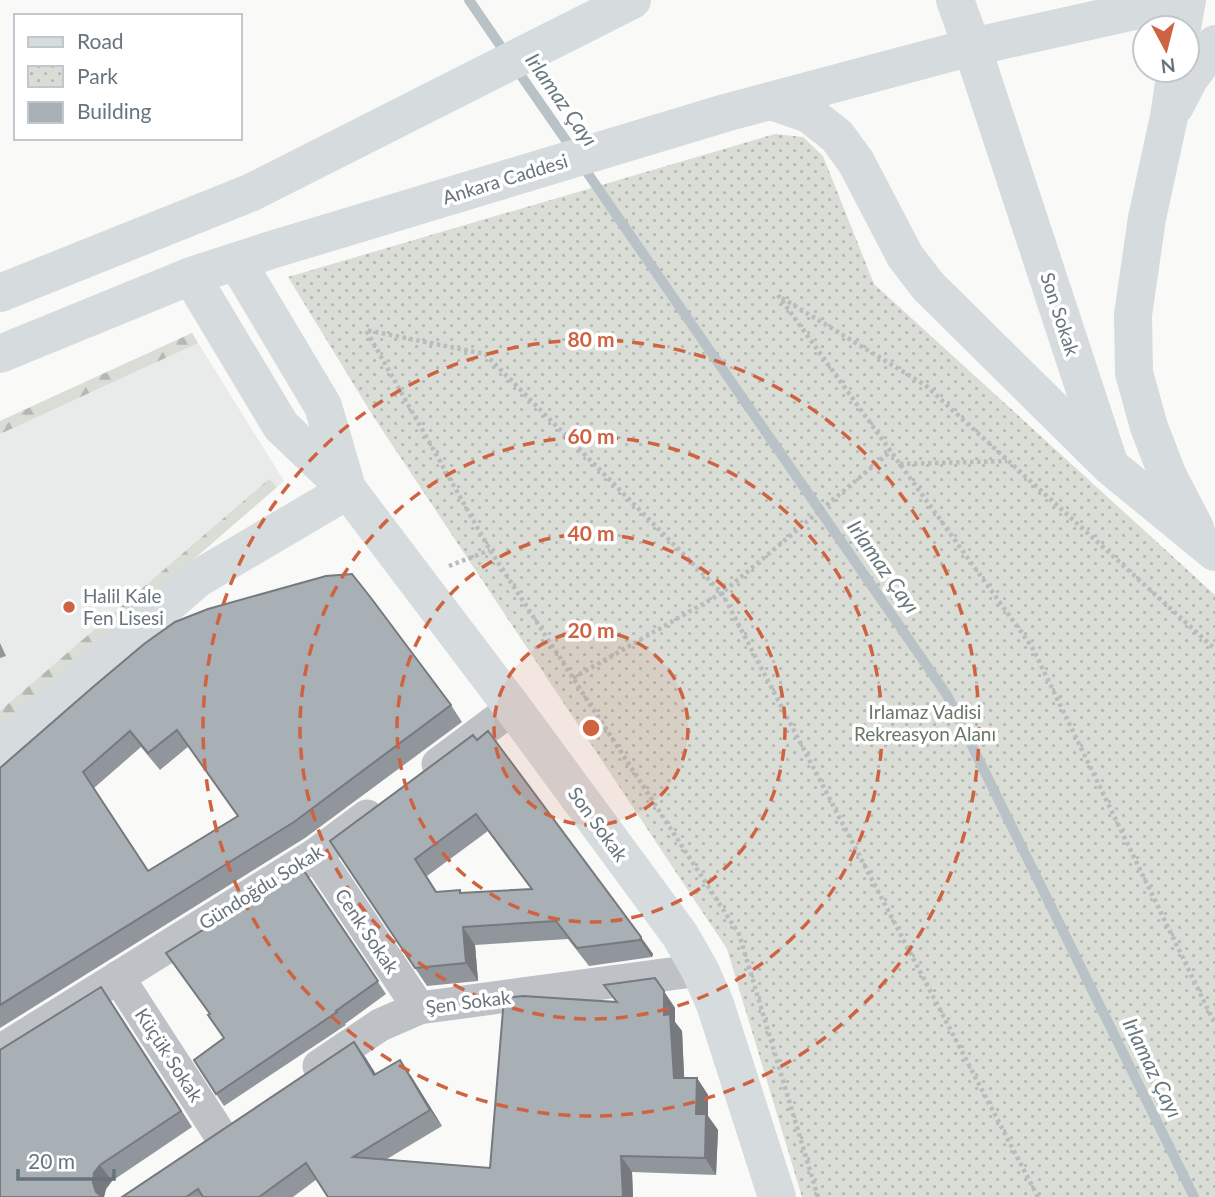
<svg xmlns="http://www.w3.org/2000/svg" width="1215" height="1197" viewBox="0 0 1215 1197" font-family="Lato,sans-serif">
<defs>
<pattern id="forest-firs" width="22" height="20" patternUnits="userSpaceOnUse" patternTransform="scale(1.75)"><rect width="22" height="20" fill="#d9ddd6"/><path d="M5 1l3.5 6h-7zM16 11l3.5 6h-7z" fill="#b4b8b3"/></pattern>
<pattern id="park-dots" width="8" height="8" patternUnits="userSpaceOnUse" patternTransform="scale(1.75)"><rect width="8" height="8" fill="#d9ddd6"/><path d="M2 2h.1M6 6h.1" fill="none" stroke="#b4b8b3" stroke-width="1.8" stroke-linecap="round"/></pattern>
</defs>
<rect width="100%" height="100%" fill="#f9f9f7"/>
<path fill="#e9ebea" d="M 192,333 L 284,481 L 0,727 L 0,421 Z"/>
<g fill="url(#forest-firs)">
<path d="M 192,333 L 198,343 L 0,434 L 0,421 Z"/>
<path d="M 269,479 L 277,487 L 0,727 L 0,711 Z"/>
</g>
<path fill="url(#park-dots)" d="M 775,134 L 803,137 L 823,156 L 874,284 L 1215,595 L 1215,1197 L 802,1197 L 727,949 L 373,416 L 288,277 Z"/>
<g fill="none" stroke-linecap="round" stroke-linejoin="round">
<g stroke="#b9c3c7" stroke-width="10">
<path d="M 469,0 L 506,54"/>
<path d="M 515,67 L 572,149"/>
<path d="M 582,165 L 947,695 L 1194,1197"/>
</g>
<g stroke="#b9bcbe" stroke-width="4.5" stroke-dasharray="3.5 3.5" stroke-linecap="butt">
<path d="M 778,295 L 1032,647 L 1215,1024"/>
<path d="M 782,298 L 925,385 L 1215,649"/>
<path d="M 900,464 L 1007,461"/>
<path d="M 449,566 L 490,550"/>
<path d="M 573,678 L 722,593 L 891,451"/>
<path d="M 818,1197 L 739,934 L 490,550 L 366,330 L 485,354 L 722,593 L 1038,1197"/>
</g>
<g stroke="#bec2c6" stroke-width="33">
<path d="M 438,764 L 513,708"/>
<path d="M 316,854 L 419,1008"/>
<path d="M 118,977 L 219,1133"/>
<path d="M 0,1051 L 316,854 L 367,816"/>
<path d="M 319,1066 L 380,1025 L 419,1008 L 700,970"/>
</g>
<g stroke="#d6dbdd" stroke-width="38">
<path d="M 1182,28 L 1187,0"/>
<path d="M 972,47 L 1110,466 L 1215,552"/>
<path d="M 1176,70 L 1169,117 L 1147,218 L 1133,315 L 1134,373 L 1149,427 L 1168,476 L 1195,528"/>
<path d="M 771,101 L 809,114 L 837,136 L 856,162 L 905,256 L 928,286 L 1106,462"/>
<path d="M 1175,106 L 1189,79 L 1215,44"/>
<path d="M 237,262 L 323,406 L 347,488"/>
<path d="M 191,276 L 281,426 L 348,490 L 513,708 L 680,935 L 700,970 L 715,1004 L 777,1197"/>
<path d="M 0,750 L 197,579 L 348,490"/>
</g>
<g stroke="#d6dbdd" stroke-width="38">
<path d="M 955,0 L 972,47"/>
<path d="M 0,293 L 250,193 L 632,0"/>
<path d="M 0,354 L 191,276 L 271,250 L 725,113 L 972,47 L 1184,0"/>
</g>
</g>
<g fill="#90969c" fill-rule="evenodd">
<path d="M 0,643 L 6,656 L 0,658 Z"/>
<path d="M 93,687 L 451,705 L 462,722 L 305,838 L 0,1028 L 0,768 ZM 189,746 L 238,816 L 149,871 L 94,788 L 141,747 L 160,770 Z"/>
<path d="M 473,735 L 653,954 L 652,957 L 589,966 L 568,939 L 475,945 L 478,981 L 427,986 L 330,841 ZM 488,831 L 531,889 L 462,893 L 437,892 L 427,876 Z"/>
<path d="M 302,868 L 386,994 L 345,1024 L 346,1025 L 224,1106 L 216,1094 L 224,1038 L 210,1014 Z"/>
<path d="M 655,978 L 675,1008 L 675,1022 L 682,1031 L 684,1078 L 697,1078 L 708,1095 L 708,1116 L 718,1130 L 716,1175 L 632,1172 L 633,1197 L 328,1197 L 317,1179 L 293,1197 L 122,1197 L 354,1042 L 376,1074 L 411,1076 L 442,1126 L 387,1159 L 490,1168 L 616,1002 L 604,985 Z"/>
<path d="M 101,987 L 192,1127 L 112,1181 L 106,1189 L 104,1197 L 0,1197 Z"/>
</g>
<g fill="#767a7f">
<path d="M 463,927 L 475,945 L 478,981 L 466,963 Z"/>
<path d="M 641,937 L 653,954 L 652,957 L 640,940 Z"/>
<path d="M 655,978 L 675,1008 L 675,1022 L 682,1031 L 685,1094 L 674,1078 L 664,1015 Z"/>
<path d="M 101,987 L 112,1004 L 192,1127 L 181,1111 Z"/>
<path d="M 354,1042 L 366,1058 L 386,1091 L 374,1075 Z"/>
<path d="M 400,1060 L 411,1076 L 442,1126 L 430,1110 Z"/>
<path d="M 697,1078 L 708,1095 L 708,1116 L 718,1130 L 716,1175 L 705,1158 L 696,1114 Z"/>
<path d="M 621,1156 L 632,1172 L 633,1197 L 623,1197 Z"/>
<path d="M 100,1165 L 112,1181 L 106,1189 L 104,1197 L 100,1197 L 96,1192 L 93,1183 L 94,1173 Z"/>
</g>
<g fill="#a8afb5" stroke="#767a7f" stroke-width="2" fill-rule="evenodd">
<path d="M 352,574 L 371,598 L 451,705 L 294,822 L 0,1005 L 0,768 L 93,687 L 144,644 L 175,622 L 208,609 L 326,576 ZM 177,730 L 238,816 L 148,871 L 83,772 L 130,731 L 148,753 Z"/>
<path d="M 488,731 L 641,937 L 640,940 L 577,948 L 556,921 L 463,927 L 466,963 L 415,968 L 330,841 L 473,735 L 477,740 ZM 476,814 L 532,889 L 460,893 L 460,890 L 436,892 L 415,859 Z"/>
<path d="M 302,868 L 378,981 L 336,1011 L 337,1012 L 216,1094 L 194,1060 L 224,1038 L 208,1015 L 210,1014 L 166,953 Z"/>
<path d="M 655,978 L 664,991 L 664,1015 L 670,1014 L 674,1078 L 697,1078 L 696,1114 L 706,1114 L 705,1158 L 621,1156 L 623,1197 L 328,1197 L 306,1163 L 259,1197 L 203,1197 L 198,1189 L 186,1197 L 122,1197 L 354,1042 L 374,1075 L 400,1060 L 430,1110 L 353,1157 L 490,1168 L 504,998 L 523,996 L 617,1002 L 604,985 Z"/>
<path d="M 101,987 L 181,1111 L 100,1165 L 94,1173 L 93,1183 L 96,1192 L 102,1197 L 0,1197 L 0,1050 Z"/>
</g>
<circle cx="591" cy="728" r="97" fill="#ce6341" fill-opacity=".12"/>
<g fill="none" stroke="#ce6341" stroke-width="3.5" stroke-dasharray="12 9">
<circle cx="591" cy="728" r="97"/>
<circle cx="591" cy="728" r="194"/>
<circle cx="591" cy="728" r="291"/>
<circle cx="591" cy="728" r="388"/>
</g>
<circle fill="#ce6341" stroke="#fff" stroke-width="2.5" cx="69" cy="607" r="7"/>
<g text-anchor="middle" stroke-width="7" stroke-linejoin="round" paint-order="stroke">
<g font-size="19" fill="#66747e" stroke="#fff">
<text transform="translate(505 179) rotate(-17)" y="7">Ankara Caddesi</text>
<text transform="translate(1060 314) rotate(72)" y="7">Son Sokak</text>
<text transform="translate(598 824) rotate(54)" y="7">Son Sokak</text>
<text transform="translate(261 887) rotate(-32)" y="7">Gündoğdu Sokak</text>
<text transform="translate(367 931) rotate(56)" y="7">Cenk Sokak</text>
<text transform="translate(468 1002) rotate(-7)" y="7">Şen Sokak</text>
<text transform="translate(169 1055) rotate(57)" y="7">Küçük Sokak</text>
</g>
<g font-size="19" fill="#66747e" stroke="#fff" text-anchor="start">
<text x="83" y="603">Halil Kale<tspan x="83" dy="22">Fen Lisesi</tspan></text>
</g>
<g font-size="19" fill="#687766" stroke="#fff">
<text x="925" y="719">Irlamaz Vadisi<tspan x="925" dy="22">Rekreasyon Alanı</tspan></text>
</g>
<g font-size="21" font-style="italic" fill="#67787f" stroke="#fff">
<text transform="translate(561 100) rotate(55)" y="7">Irlamaz Çayı</text>
<text transform="translate(883 567) rotate(55)" y="7">Irlamaz Çayı</text>
<text transform="translate(1152 1068) rotate(64)" y="7">Irlamaz Çayı</text>
</g>
</g>
<circle cx="591" cy="728" r="10" fill="#ce6341" stroke="#fff" stroke-width="3.5"/>
<g font-size="21" text-anchor="middle" font-weight="bold" fill="#ce6341" stroke="#fff" stroke-width="7" stroke-linejoin="round" paint-order="stroke">
<text x="591" y="347">80 m</text>
<text x="591" y="444">60 m</text>
<text x="591" y="541">40 m</text>
<text x="591" y="638">20 m</text>
</g>
<rect x="14" y="14" width="228" height="126" fill="#ffffff" stroke="#c2c7cb" stroke-width="2"/>
<rect x="28" y="37" width="35" height="10" fill="#d6dbdd" stroke="#c2c7cb" stroke-width="2"/>
<text x="77" y="49" font-size="21" fill="#66747e">Road</text>
<rect x="28" y="66" width="35" height="21" fill="url(#park-dots)" stroke="#c2c7cb" stroke-width="2"/>
<text x="77" y="84" font-size="21" fill="#66747e">Park</text>
<rect x="28" y="102" width="35" height="21" fill="#a8afb5" stroke="#c2c7cb" stroke-width="2"/>
<text x="77" y="119" font-size="21" fill="#66747e">Building</text>
<g transform="translate(1166 49) rotate(173)"><circle r="33" fill="#ffffff" stroke="#c2c7cb" stroke-width="2"/>
<path d="M0-5L12 26L0 18L-12 26Z" fill="#ce6341"/>
<text y="-10" font-size="19" font-weight="bold" text-anchor="middle" fill="#66747e">N</text>
</g>
<path d="M18 1169v10h96v-10" fill="none" stroke="#66747e" stroke-width="3.5"/>
<text x="28" y="1169" font-size="21" fill="#66747e" stroke="#ffffff" stroke-width="5" paint-order="stroke">20 m</text>
</svg>
